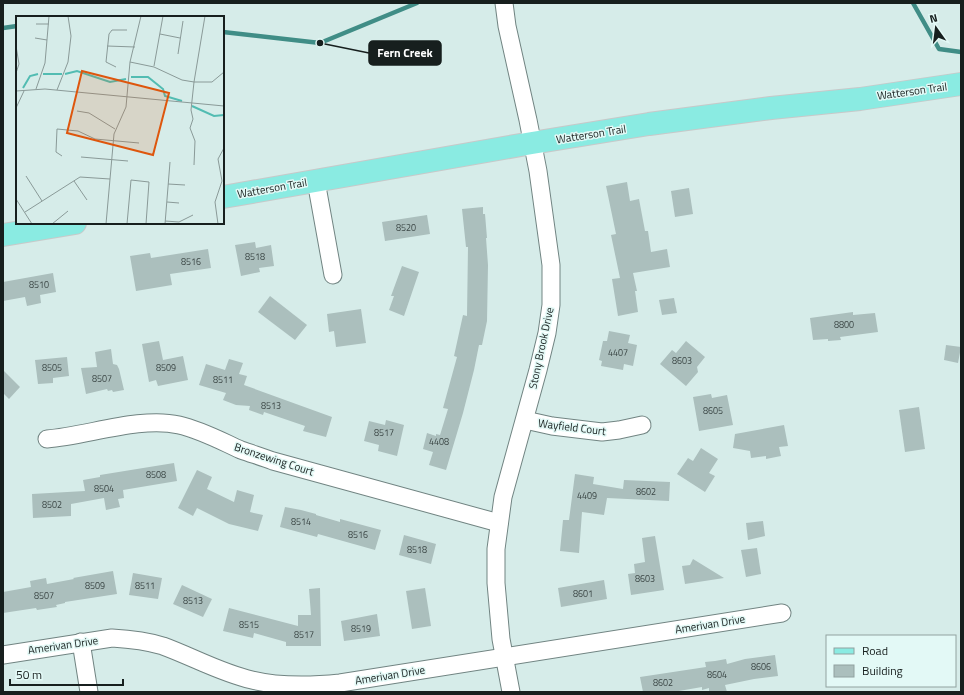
<svg xmlns="http://www.w3.org/2000/svg" width="964" height="695" viewBox="0 0 964 695" font-family="'Titillium Web',sans-serif">
<rect width="100%" height="100%" fill="#d6ece9"/>
<g fill="none" stroke-linecap="round" stroke-linejoin="round">
<g stroke="#408d86" stroke-width="4.5">
<path d="M 913,3 L 939,49 L 961,52"/>
<path d="M 3,28 L 17,26"/>
<path d="M 223,32 L 320,43 L 417,3"/>
</g>
</g>
<g fill="#abbfbd">
<path d="M 627,182 L 630,201 L 639,199 L 645,231 L 648,231 L 651,252 L 667,249 L 670,267 L 633,273 L 637,291 L 635,291 L 638,312 L 618,316 L 612,279 L 620,278 L 611,235 L 616,234 L 606,186 Z"/>
<path d="M 689,188 L 693,214 L 675,217 L 671,191 Z"/>
<path d="M 483,207 L 483,214 L 485,214 L 487,238 L 486,238 L 488,265 L 487,321 L 482,345 L 479,345 L 474,370 L 463,413 L 446,470 L 429,465 L 433,452 L 423,449 L 427,433 L 436,436 L 436,434 L 440,435 L 448,409 L 443,408 L 457,357 L 454,356 L 463,315 L 467,316 L 468,247 L 466,247 L 462,209 Z"/>
<path d="M 427,215 L 430,234 L 385,241 L 382,222 Z"/>
<path d="M 255,242 L 256,248 L 271,245 L 274,266 L 259,268 L 260,272 L 241,276 L 235,245 Z"/>
<path d="M 208,249 L 211,268 L 170,274 L 172,285 L 136,291 L 130,256 L 150,253 L 151,258 Z"/>
<path d="M 402,266 L 419,272 L 404,316 L 389,310 L 394,296 L 391,296 Z"/>
<path d="M 53,273 L 56,292 L 40,295 L 41,303 L 27,306 L 25,297 L 3,301 L 3,282 Z"/>
<path d="M 270,296 L 307,325 L 295,340 L 258,312 Z"/>
<path d="M 674,298 L 677,313 L 662,315 L 659,300 Z"/>
<path d="M 361,309 L 366,343 L 336,347 L 334,331 L 329,332 L 327,314 Z"/>
<path d="M 853,312 L 853,315 L 875,313 L 878,332 L 840,337 L 841,340 L 828,341 L 828,339 L 813,340 L 810,318 Z"/>
<path d="M 609,331 L 630,335 L 628,343 L 637,345 L 633,366 L 624,364 L 623,370 L 601,366 L 602,361 L 599,360 L 603,341 L 607,341 Z"/>
<path d="M 159,341 L 163,360 L 183,356 L 188,380 L 158,386 L 156,380 L 149,382 L 142,344 Z"/>
<path d="M 686,341 L 705,357 L 697,367 L 698,372 L 686,386 L 660,364 L 672,350 L 676,353 Z"/>
<path d="M 946,345 L 961,347 L 958,363 L 944,360 Z"/>
<path d="M 111,349 L 113,364 L 117,365 L 119,369 L 124,390 L 113,392 L 112,390 L 108,391 L 107,389 L 86,394 L 81,368 L 97,367 L 95,352 Z"/>
<path d="M 67,357 L 69,376 L 53,378 L 53,383 L 38,384 L 35,360 Z"/>
<path d="M 229,359 L 243,363 L 239,374 L 247,376 L 244,385 L 332,417 L 326,437 L 303,431 L 305,426 L 264,412 L 263,415 L 249,410 L 250,406 L 236,405 L 223,400 L 226,393 L 199,385 L 206,364 L 225,370 Z"/>
<path d="M 3,370 L 20,387 L 9,399 L 3,393 Z"/>
<path d="M 711,394 L 712,398 L 727,395 L 733,425 L 699,431 L 693,397 Z"/>
<path d="M 919,407 L 925,449 L 905,452 L 899,410 Z"/>
<path d="M 386,420 L 404,425 L 397,456 L 378,451 L 379,445 L 364,441 L 369,421 L 385,425 Z"/>
<path d="M 784,425 L 788,446 L 779,447 L 781,456 L 766,459 L 766,456 L 751,458 L 750,451 L 733,448 L 735,434 Z"/>
<path d="M 701,448 L 718,459 L 709,473 L 715,476 L 705,492 L 677,474 L 688,458 L 693,461 Z"/>
<path d="M 174,463 L 177,481 L 123,490 L 124,498 L 118,499 L 120,507 L 106,510 L 104,498 L 71,504 L 71,516 L 33,518 L 32,494 L 85,491 L 83,480 L 100,477 L 100,475 Z"/>
<path d="M 197,470 L 212,477 L 207,489 L 234,502 L 237,490 L 254,495 L 250,512 L 263,515 L 258,531 L 229,524 L 197,508 L 193,516 L 178,508 Z"/>
<path d="M 575,474 L 594,477 L 593,484 L 623,489 L 624,480 L 670,482 L 669,501 L 607,498 L 604,515 L 582,512 L 579,553 L 560,551 L 563,520 L 569,520 Z"/>
<path d="M 285,507 L 301,510 L 316,514 L 316,515 L 340,522 L 340,519 L 381,530 L 375,550 L 318,534 L 317,537 L 280,527 Z"/>
<path d="M 763,521 L 765,536 L 748,540 L 746,523 Z"/>
<path d="M 404,535 L 436,544 L 431,564 L 399,555 Z"/>
<path d="M 655,536 L 664,590 L 631,595 L 628,574 L 635,573 L 634,564 L 645,562 L 642,538 Z"/>
<path d="M 757,548 L 761,574 L 746,577 L 741,550 Z"/>
<path d="M 693,559 L 724,578 L 685,584 L 682,566 L 690,565 Z"/>
<path d="M 113,571 L 117,594 L 65,602 L 65,603 L 56,605 L 57,607 L 37,610 L 36,608 L 3,613 L 3,592 L 31,587 L 30,581 L 46,578 L 47,584 L 74,579 L 73,578 Z"/>
<path d="M 133,573 L 162,578 L 158,599 L 129,595 Z"/>
<path d="M 604,580 L 607,599 L 561,607 L 558,588 Z"/>
<path d="M 182,585 L 212,599 L 203,617 L 173,604 Z"/>
<path d="M 320,588 L 321,646 L 286,646 L 286,642 L 254,633 L 253,638 L 223,631 L 229,608 L 298,626 L 298,615 L 311,615 L 309,589 Z"/>
<path d="M 425,588 L 431,626 L 412,629 L 406,591 Z"/>
<path d="M 377,614 L 380,636 L 344,641 L 341,621 Z"/>
<path d="M 775,655 L 778,676 L 754,679 L 725,685 L 727,692 L 709,692 L 709,688 L 702,690 L 702,687 L 673,692 L 643,692 L 640,677 L 706,667 L 705,662 L 715,661 L 726,659 L 727,664 L 745,659 Z"/>
</g>
<g fill="none" stroke-linecap="round" stroke-linejoin="round">
<g stroke="#718482" stroke-width="19">
<g id="minor">
<path d="M 504,3 L 507,26 L 528,120 L 538,171 L 551,265 L 551,305 L 547,333 L 538,370 L 503,497 L 496,549 L 496,583 L 501,639 L 511,692"/>
<path d="M 316,181 L 333,275"/>
<path d="M 525,420 L 552,426 L 602,432 L 619,430 L 642,425"/>
<path d="M 47,439 C 87,436 140,416 179,425 C 201,430 221,441 241,450 C 252,454 263,457 273,461 L 499,523"/>
<path d="M 81,642 L 89,692"/>
<path d="M 3,655 L 112,638 C 129,639 147,641 163,646 C 193,657 221,673 252,680 C 281,687 310,686 340,683 L 782,613"/>
</g>
</g>
<g stroke="#c7c9c9" stroke-width="24">
<g id="major">
<path d="M 223,197 L 532,143 L 649,124 L 771,108 L 860,99 L 961,84"/>
<path d="M 3,235 L 75,223"/>
</g>
</g>
<use href="#minor" stroke="#fff" stroke-width="17"/>
<use href="#major" stroke="#8aebe2" stroke-width="22"/>
</g>
<g text-anchor="middle" stroke-width="3" stroke-linejoin="round" paint-order="stroke">
<g font-size="9" fill="#3c4746">
<text x="406" y="231">8520</text>
<text x="255" y="260">8518</text>
<text x="191" y="265">8516</text>
<text x="39" y="288">8510</text>
<text x="844" y="328">8800</text>
<text x="618" y="356">4407</text>
<text x="682" y="364">8603</text>
<text x="52" y="371">8505</text>
<text x="166" y="371">8509</text>
<text x="102" y="382">8507</text>
<text x="223" y="383">8511</text>
<text x="271" y="409">8513</text>
<text x="713" y="414">8605</text>
<text x="384" y="436">8517</text>
<text x="439" y="445">4408</text>
<text x="156" y="478">8508</text>
<text x="104" y="492">8504</text>
<text x="646" y="495">8602</text>
<text x="587" y="499">4409</text>
<text x="52" y="508">8502</text>
<text x="301" y="525">8514</text>
<text x="358" y="538">8516</text>
<text x="417" y="553">8518</text>
<text x="645" y="582">8603</text>
<text x="95" y="589">8509</text>
<text x="145" y="589">8511</text>
<text x="583" y="597">8601</text>
<text x="44" y="599">8507</text>
<text x="193" y="604">8513</text>
<text x="249" y="628">8515</text>
<text x="361" y="632">8519</text>
<text x="304" y="638">8517</text>
<text x="761" y="670">8606</text>
<text x="717" y="678">8604</text>
<text x="663" y="686">8602</text>
</g>
<g font-size="11" fill="#171f1e" stroke="#e3f9f6">
<text transform="translate(912 91) rotate(-8)" y="4">Watterson Trail</text>
<text transform="translate(591 134) rotate(-9)" y="4">Watterson Trail</text>
<text transform="translate(272 188) rotate(-10)" y="4">Watterson Trail</text>
<text transform="translate(541 348) rotate(-78)" y="4">Stony Brook Drive</text>
<text transform="translate(572 427) rotate(7)" y="4">Wayfield Court</text>
<text transform="translate(274 459) rotate(18)" y="4">Bronzewing Court</text>
<text transform="translate(710 624) rotate(-9)" y="4">Amerivan Drive</text>
<text transform="translate(63 645) rotate(-8)" y="4">Amerivan Drive</text>
<text transform="translate(390 675) rotate(-9)" y="4">Amerivan Drive</text>
</g>
</g>
<g transform="translate(16 16)">
<rect width="208" height="208" fill="#d6ece9"/>
<path fill="none" stroke="#52bcb2" stroke-width="2" d="M 27,58 L 46,58M 49,58 L 61,55 L 94,66 L 110,63M 115,61 L 132,61 L 147,73 L 149,80 L 166,85M 7,72 L 14,60 L 22,58M 176,90 L 198,100 L 208,99"/>
<path fill="none" stroke="#8a9a98" stroke-width="1" d="M 20,8 L 33,8M 144,18 L 164,22M 19,22 L 31,24M 0,30 L 3,48 L 0,57M 91,30 L 119,31M 162,38 L 167,5M 114,46 L 138,51 L 166,64 L 178,66 L 196,66 L 208,56M 138,50 L 147,0M 100,51 L 90,46 L 93,18 L 96,14 L 111,14M 20,73 L 29,47 L 33,0M 41,74 L 52,46 L 55,20 L 52,0M 0,75 L 29,73 L 208,90M 0,92 L 8,75M 61,95 L 73,97 L 99,113M 46,140 L 40,136 L 41,113 L 62,115 L 79,123 L 123,127M 65,141 L 112,145M 178,149 L 179,125 L 174,112 L 177,103 L 175,94 L 178,66 L 189,0M 10,160 L 26,185M 58,165 L 71,184M 152,168 L 169,169M 0,183 L 16,208M 151,186 L 163,187M 9,196 L 64,161 L 94,163M 149,205 L 163,206 L 177,199M 36,208 L 52,195M 90,208 L 98,118 L 110,91 L 114,46 L 125,0M 111,208 L 115,164 L 133,166 L 130,208M 149,208 L 154,146M 202,208 L 199,186 L 206,165 L 202,143 L 208,132"/>
<path fill="#de560d" fill-opacity="0.15" stroke="#de560d" stroke-width="2" d="M 66,55 L 153,77 L 137,139 L 51,117 Z"/>
<rect width="208" height="208" fill="none" stroke="#171f1e" stroke-width="2"/>
</g>
<path fill="none" stroke="#171f1e" stroke-width="1.5" d="M320 43L369 53"/>
<circle fill="#171f1e" stroke="#e3f9f6" stroke-width="1.5" cx="320" cy="43" r="4"/>
<rect fill="#171f1e" stroke="#171f1e" stroke-width="1.5" x="369" y="41" width="72" height="24" rx="4"/>
<g font-size="12" text-anchor="middle" font-weight="bold" fill="#fff">
<text x="405" y="57">Fern Creek</text>
</g>
<rect width="964" height="695" fill="none" stroke="#171f1e" stroke-width="8"/>
<rect x="826" y="635" width="130" height="52" fill="#e3f9f6" stroke="#91a2a0"/>
<rect x="834" y="648" width="20" height="6" fill="#8aebe2" stroke="#91a2a0"/>
<text x="862" y="655" font-size="12" fill="#171f1e">Road</text>
<rect x="834" y="665" width="20" height="12" fill="#abbfbd" stroke="#91a2a0"/>
<text x="862" y="675" font-size="12" fill="#171f1e">Building</text>
<g transform="translate(936 28) rotate(346)" stroke="#e3f9f6" stroke-width="3" paint-order="stroke">
<path d="M0-3L7 15L0 10L-7 15Z" fill="#171f1e"/>
<text y="-6" font-size="11" font-weight="bold" text-anchor="middle" fill="#171f1e">N</text>
</g>
<path d="M10 679v6h113v-6" fill="none" stroke="#171f1e" stroke-width="2"/>
<text x="16" y="679" font-size="12" fill="#171f1e" stroke="#e3f9f6" stroke-width="3" paint-order="stroke">50 m</text>
</svg>
